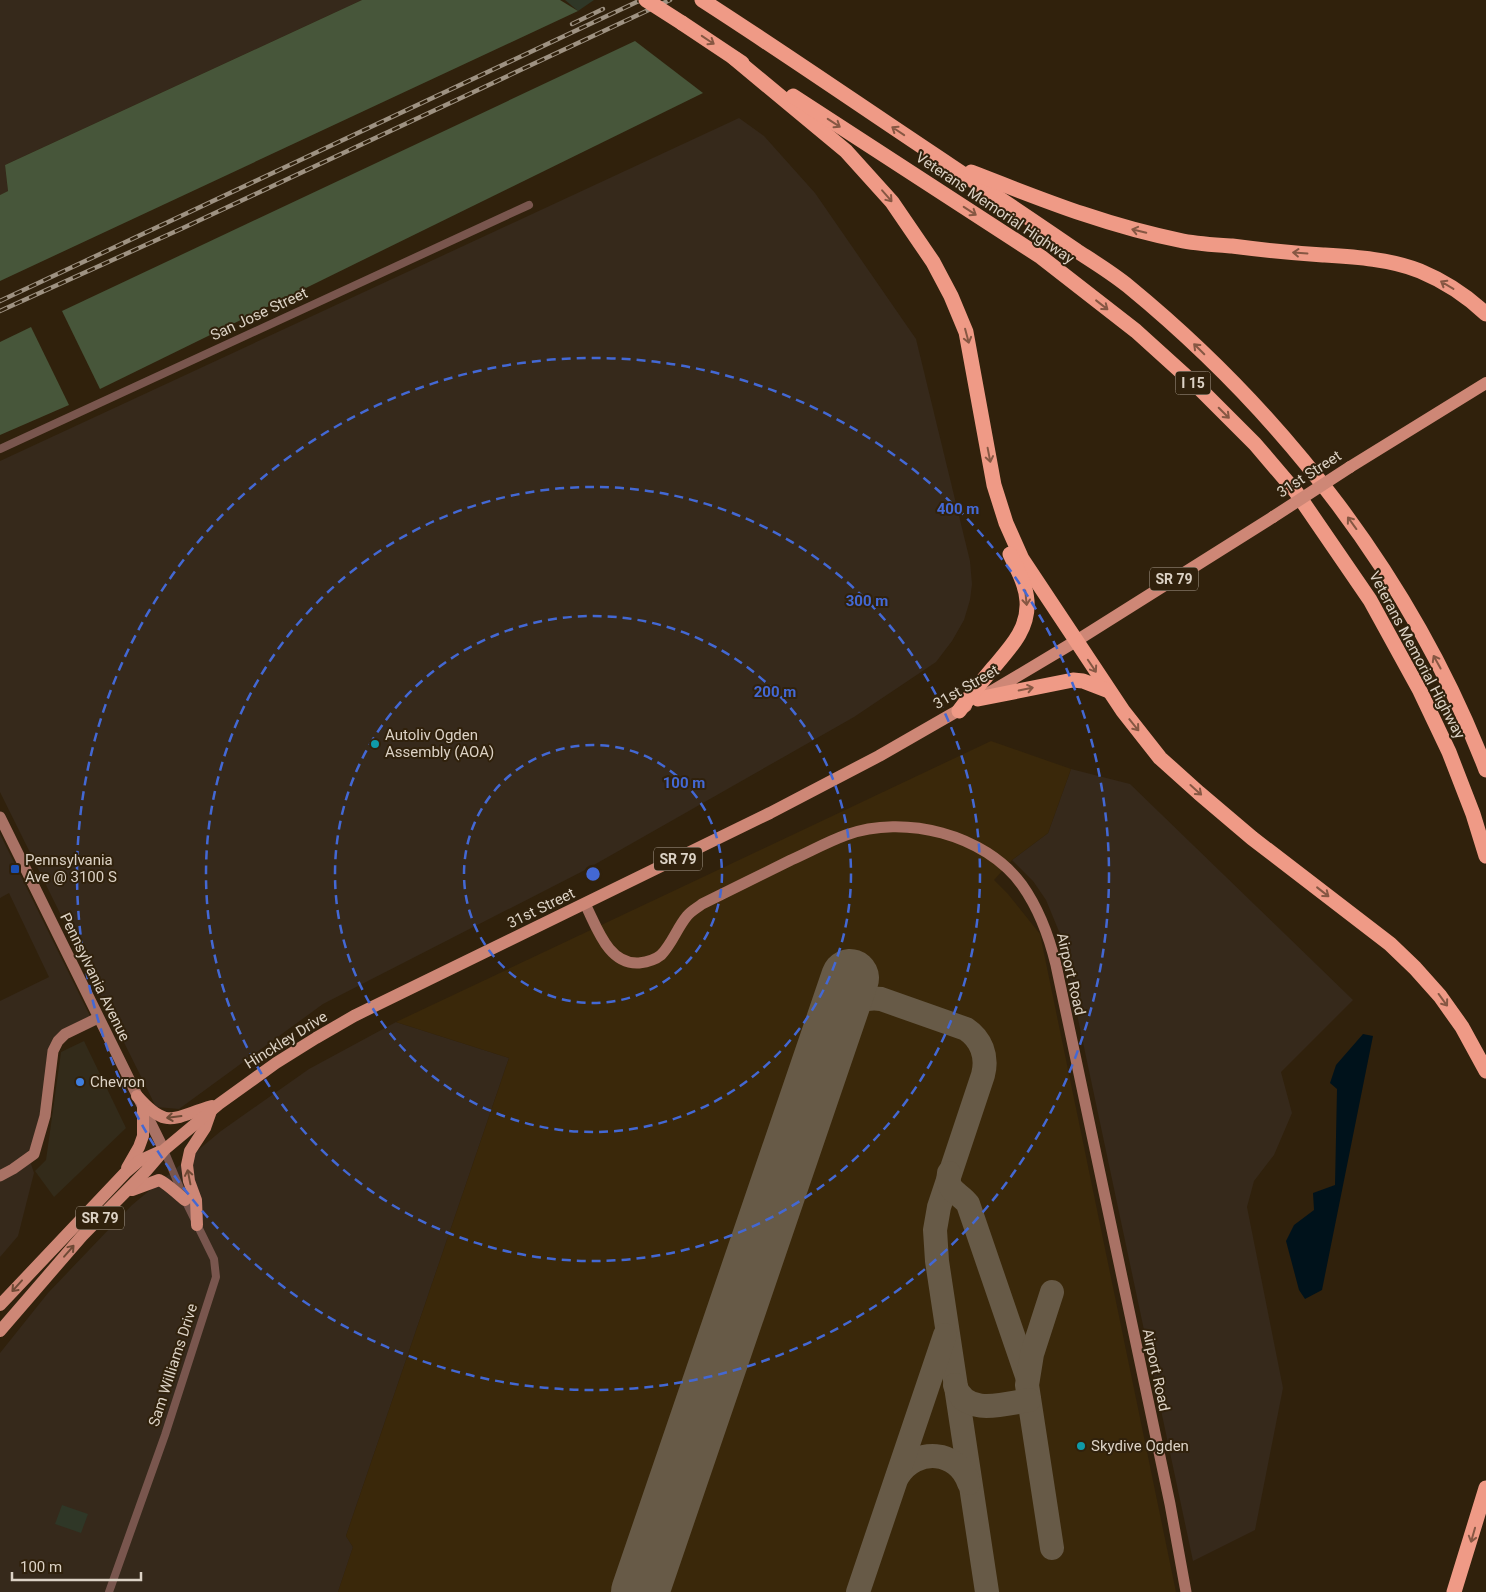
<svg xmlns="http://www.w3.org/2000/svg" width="1486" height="1592" viewBox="0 0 1486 1592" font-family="Roboto,sans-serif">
<rect width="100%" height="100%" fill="#30210c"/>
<path fill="#332b1a" d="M 84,1041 L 126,1128 L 54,1197 L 35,1171 L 46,1160 L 61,1052 Z"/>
<g fill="#36291b">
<path d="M 0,0 L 362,0 L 5,165 L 8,191 L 0,195 Z"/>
<path d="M 739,118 L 764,136 L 815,193 L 916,339 L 970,561 L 972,584 L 970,600 L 964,620 L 952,641 L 936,662 L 854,717 L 585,870 L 323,1004 L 179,1109 L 156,1107 L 0,792 L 0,461 Z"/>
<path d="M 1071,769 L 1130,784 L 1353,1000 L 1281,1072 L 1292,1113 L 1274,1155 L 1254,1181 L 1247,1207 L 1283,1388 L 1255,1530 L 1193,1561 L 1060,934 L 1046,900 L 1033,881 L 1012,860 L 1048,833 Z"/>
<path d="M 0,834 L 90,1016 L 63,1029 L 48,1049 L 39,1141 L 28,1155 L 34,1173 L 18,1236 L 0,1257 L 0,1001 L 49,977 L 9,893 L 0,898 Z"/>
<path d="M 396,1022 L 509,1058 L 346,1536 L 353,1547 L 338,1592 L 0,1592 L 0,1353 L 48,1293 L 132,1205 L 221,1131 L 309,1069 Z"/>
</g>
<path fill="#3a280a" d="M 991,741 L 1071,769 L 1048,833 L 1012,860 L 994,880 L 1008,894 L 1040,934 L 1176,1592 L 338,1592 L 353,1547 L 346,1536 L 509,1058 L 396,1022 Z"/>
<g fill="#2f3727">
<path d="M 565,0 L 594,0 L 578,11 Z"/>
<path d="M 62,1505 L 88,1514 L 81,1533 L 55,1524 Z"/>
</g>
<g fill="#47563a">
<path d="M 362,0 L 560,0 L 578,11 L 0,281 L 0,195 L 8,191 L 5,165 Z"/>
<path d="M 635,41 L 703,93 L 100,389 L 62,311 Z"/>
<path d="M 31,327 L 69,405 L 0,435 L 0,342 Z"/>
</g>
<path fill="#00121b" d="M 1363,1034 L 1373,1036 L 1322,1290 L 1305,1299 L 1299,1290 L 1286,1241 L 1294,1225 L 1314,1210 L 1313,1193 L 1335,1185 L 1337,1089 L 1330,1083 L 1336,1065 Z"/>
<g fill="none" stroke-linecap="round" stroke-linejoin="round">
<g stroke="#675a47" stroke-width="24">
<path d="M 833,1026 C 843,1007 859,996 881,999 L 966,1029 C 981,1039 988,1056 983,1075 L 939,1207 L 935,1230 L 937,1261 L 987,1592"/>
<path d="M 949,1173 C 946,1192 959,1192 968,1204 L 1027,1376"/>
<path d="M 1052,1292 L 1032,1354 L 1027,1385 L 1052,1548"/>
<path d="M 955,1385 C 965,1417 1004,1404 1029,1400"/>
<path d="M 898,1476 C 916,1447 958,1450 969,1483"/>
<path d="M 858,1592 L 945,1335"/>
</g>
<path stroke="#675a47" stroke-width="58" d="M 640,1592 L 850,978"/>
<g stroke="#79564e" stroke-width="8">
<path d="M 0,449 L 529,205"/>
<path d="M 109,1592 L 165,1435 L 216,1277 L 214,1259 L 185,1200 L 164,1150"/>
</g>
<g stroke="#a97265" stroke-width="11">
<path d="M 0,817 L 164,1150"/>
<path d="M 585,904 C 597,927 608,965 639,963 C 647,962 655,960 661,955 C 672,944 677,928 687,916 C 691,911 697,908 702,904 C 732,889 761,875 791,860 C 809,852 827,842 846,835 C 904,814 985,834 1022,885 C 1039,909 1049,936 1056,965 L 1170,1504 L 1186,1592"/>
<path d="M 0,1176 L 13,1169 L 34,1154 L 45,1116 L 53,1051 L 58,1041 L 65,1034 L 98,1018"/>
</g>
<g stroke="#ce8776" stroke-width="12">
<path d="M 1350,467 L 1486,383"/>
<path d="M 984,696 L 1076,641 L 1273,517"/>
<path d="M 137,1096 C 168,1131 173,1117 212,1106"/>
<path d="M 127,1168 L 139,1147 L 143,1136 L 143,1107"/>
<path d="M 132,1190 L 159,1180 C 168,1184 177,1194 185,1200"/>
<path d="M 197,1225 L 196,1200 L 189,1181 L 187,1165 L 190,1151 L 205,1128 L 211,1111"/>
<path d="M 0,1305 L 125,1173 L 139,1161 L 159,1152"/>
<path d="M 0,1331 L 82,1236 L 146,1171 L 164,1150 L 219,1104 L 276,1063 L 316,1038 L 354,1016 L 770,813 L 879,756 L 966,706"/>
</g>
<g stroke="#ef9a86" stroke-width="15">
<path d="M 702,0 C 786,54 868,111 951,166 C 993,194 1035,222 1077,251 C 1094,262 1112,273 1128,286 C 1284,414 1413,580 1486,770"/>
<path d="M 682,23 L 742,63"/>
<path d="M 734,58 L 846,151 L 892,202 L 933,262 L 951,296 L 966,332 L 994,485 L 1006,523 L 1022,559 L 1123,711 L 1160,758 L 1199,793 L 1252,838 L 1390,944 L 1415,968 L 1440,996 L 1462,1027 L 1486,1071"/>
<path d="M 793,96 L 1041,257 L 1136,331 L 1199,388 L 1255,444 L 1296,492 L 1370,600 L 1420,691 L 1449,752 L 1473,814 L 1486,856"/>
<path d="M 971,172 C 1043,200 1107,226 1183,241 C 1199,244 1216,245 1232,246 C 1262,250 1293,253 1323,255 C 1355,257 1390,259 1420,271 C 1444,281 1467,296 1486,314"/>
<path d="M 978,699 L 1073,680 L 1083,681 L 1109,691"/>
<path d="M 959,711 C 970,696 981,682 993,668 C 1010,648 1029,629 1027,601 C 1026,584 1017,569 1010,554"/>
<path d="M 1454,1592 L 1486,1488"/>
</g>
<g stroke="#9e9282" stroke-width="4.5">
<g id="rail">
<path d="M 572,24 L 603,9"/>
<path d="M 0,301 L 641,0"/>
<path d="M 0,311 L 183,228 L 670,0"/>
</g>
</g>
<use href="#rail" stroke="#30210c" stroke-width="2.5" stroke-dasharray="8" stroke-linecap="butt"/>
<path stroke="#ce8776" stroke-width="12" d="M 1273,517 L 1350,467"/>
<path stroke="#ef9a86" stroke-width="15" d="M 646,0 L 682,23"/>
</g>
<defs><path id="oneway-shaft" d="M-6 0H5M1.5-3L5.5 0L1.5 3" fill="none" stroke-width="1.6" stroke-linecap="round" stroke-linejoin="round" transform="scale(1.25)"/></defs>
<g stroke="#865743">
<use href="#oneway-shaft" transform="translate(708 40) rotate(34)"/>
<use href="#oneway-shaft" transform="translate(834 123) rotate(33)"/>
<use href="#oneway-shaft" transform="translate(898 131) rotate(-146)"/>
<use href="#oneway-shaft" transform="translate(887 196) rotate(49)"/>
<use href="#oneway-shaft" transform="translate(970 211) rotate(33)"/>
<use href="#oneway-shaft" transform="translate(1139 231) rotate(-166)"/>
<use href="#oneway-shaft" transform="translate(1300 253) rotate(-176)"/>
<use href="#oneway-shaft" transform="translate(1447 285) rotate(-149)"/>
<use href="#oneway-shaft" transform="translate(1102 305) rotate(38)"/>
<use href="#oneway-shaft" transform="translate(967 336) rotate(75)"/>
<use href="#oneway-shaft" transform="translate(1199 349) rotate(-135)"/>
<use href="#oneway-shaft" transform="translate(1224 413) rotate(45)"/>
<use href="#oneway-shaft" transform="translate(989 455) rotate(79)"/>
<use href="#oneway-shaft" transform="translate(1352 523) rotate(-126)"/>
<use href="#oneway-shaft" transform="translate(1026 598) rotate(84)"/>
<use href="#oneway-shaft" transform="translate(1437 662) rotate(-119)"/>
<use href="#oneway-shaft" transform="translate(1092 666) rotate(56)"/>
<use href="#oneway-shaft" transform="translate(1026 689) rotate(-12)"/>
<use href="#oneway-shaft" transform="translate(1134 725) rotate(51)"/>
<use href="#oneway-shaft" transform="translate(1196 790) rotate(42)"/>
<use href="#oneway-shaft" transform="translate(1323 892) rotate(38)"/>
<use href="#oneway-shaft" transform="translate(1443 1000) rotate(54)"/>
<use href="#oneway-shaft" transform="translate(1473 1535) rotate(106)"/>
</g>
<g stroke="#6f4a36">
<use href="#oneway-shaft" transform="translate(174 1117) rotate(173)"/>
<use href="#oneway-shaft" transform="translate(189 1177) rotate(-101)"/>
<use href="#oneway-shaft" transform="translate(69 1251) rotate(-49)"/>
<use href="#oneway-shaft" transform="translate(17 1286) rotate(132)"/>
</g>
<g fill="none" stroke="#4368d4" stroke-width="2.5" stroke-dasharray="9 6">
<circle cx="593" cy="874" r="129"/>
<circle cx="593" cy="874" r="258"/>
<circle cx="593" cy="874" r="387"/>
<circle cx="593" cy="874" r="516"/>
</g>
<g fill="#0f9aa8" stroke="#30210c" stroke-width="2">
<circle cx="375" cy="744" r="5"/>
<circle cx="1081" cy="1446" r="5"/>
</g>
<rect fill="#1a4fb4" stroke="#30210c" stroke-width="2" x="10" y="864" width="10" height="10" rx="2.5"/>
<circle fill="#3f7fe0" stroke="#30210c" stroke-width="2" cx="80" cy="1082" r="5"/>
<g text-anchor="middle" stroke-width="4" stroke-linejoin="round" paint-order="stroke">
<g fill="#30210c" stroke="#a89d8e" stroke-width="1">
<rect x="1175.5" y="371.5" width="35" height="23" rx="4"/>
<rect x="1150" y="567.5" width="48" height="23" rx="4"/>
<rect x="654" y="847.5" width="48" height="23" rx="4"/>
<rect x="76" y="1206.5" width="48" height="23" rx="4"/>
</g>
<g font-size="14" font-weight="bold" fill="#dcd2c5">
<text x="1193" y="388">I 15</text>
<text x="1174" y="584">SR 79</text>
<text x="678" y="864">SR 79</text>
<text x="100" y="1223">SR 79</text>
</g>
<g font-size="15" fill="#dcd2c5" stroke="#30210c">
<text transform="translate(995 208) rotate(34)" y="5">Veterans Memorial Highway</text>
<text transform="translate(259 314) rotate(-25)" y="5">San Jose Street</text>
<text transform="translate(1309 474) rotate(-33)" y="5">31st Street</text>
<text transform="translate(1417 655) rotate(62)" y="5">Veterans Memorial Highway</text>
<text transform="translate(966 687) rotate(-30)" y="5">31st Street</text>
<text transform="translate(541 908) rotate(-26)" y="5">31st Street</text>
<text transform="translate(1071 974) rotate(77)" y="5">Airport Road</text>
<text transform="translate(95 977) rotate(64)" y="5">Pennsylvania Avenue</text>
<text transform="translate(286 1040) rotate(-32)" y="5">Hinckley Drive</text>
<text transform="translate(173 1365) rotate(-72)" y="5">Sam Williams Drive</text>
<text transform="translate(1156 1370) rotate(78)" y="5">Airport Road</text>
</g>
<g font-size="15" fill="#dcd2c5" stroke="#30210c" text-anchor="start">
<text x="385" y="740">Autoliv Ogden<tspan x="385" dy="17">Assembly (AOA)</tspan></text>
<text x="25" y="865">Pennsylvania<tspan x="25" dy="17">Ave @ 3100 S</tspan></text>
<text x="90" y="1087">Chevron</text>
<text x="1091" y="1451">Skydive Ogden</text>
</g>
</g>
<circle cx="593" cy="874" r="8" fill="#4368d4" stroke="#30210c" stroke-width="2.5"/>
<g font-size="15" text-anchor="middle" font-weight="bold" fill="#4368d4" stroke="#30210c" stroke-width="4" stroke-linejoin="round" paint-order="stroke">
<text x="958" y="514">400 m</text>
<text x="867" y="606">300 m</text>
<text x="775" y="697">200 m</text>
<text x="684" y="788">100 m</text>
</g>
<path d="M12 1572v8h129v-8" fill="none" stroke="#dcd2c5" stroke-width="2.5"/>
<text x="20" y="1572" font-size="15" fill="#dcd2c5" stroke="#30210c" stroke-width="4" paint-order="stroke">100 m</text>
</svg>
